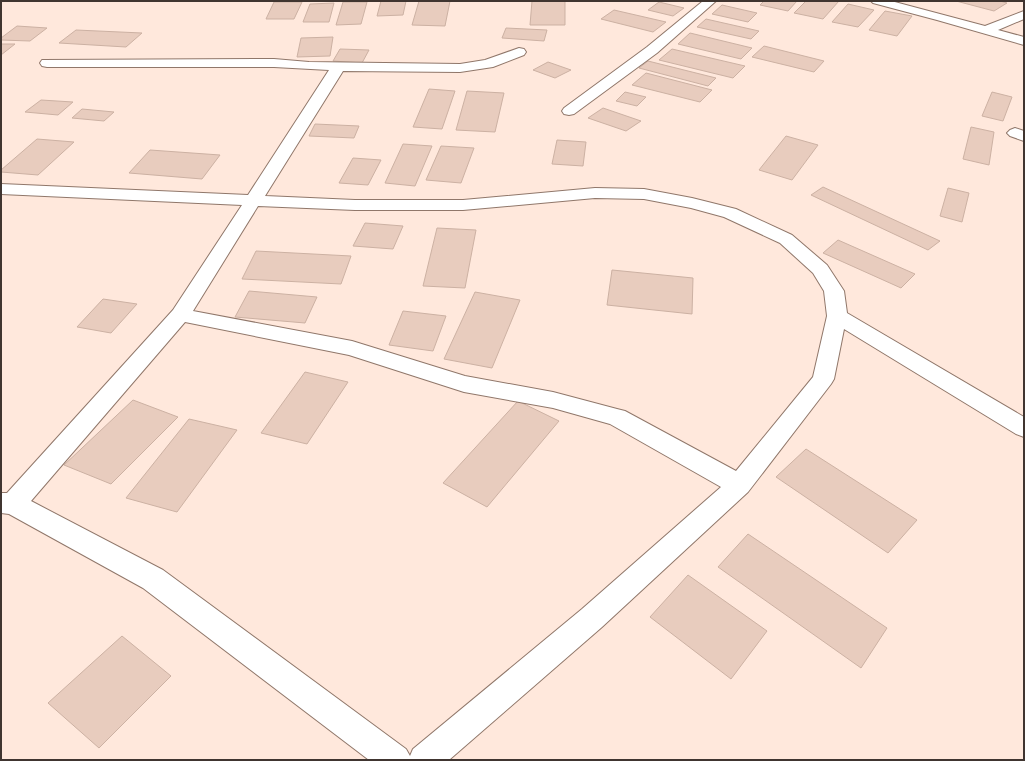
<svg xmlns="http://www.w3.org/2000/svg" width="1025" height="761" viewBox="0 0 1025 761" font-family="'Public Sans',sans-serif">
<rect width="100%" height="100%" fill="#ffe8dc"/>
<g fill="#e8ccbe" stroke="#ccb1a3">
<path d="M 381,1 L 406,1 L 403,15 L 377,16 Z"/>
<path d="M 419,1 L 450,1 L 445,26 L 412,25 Z"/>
<path d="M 532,1 L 565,1 L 565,25 L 530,25 Z"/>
<path d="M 764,1 L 797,1 L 788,11 L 760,5 Z"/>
<path d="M 806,1 L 839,1 L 823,19 L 794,13 Z"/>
<path d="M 956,1 L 1000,1 L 1007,3 L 994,11 Z"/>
<path d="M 274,2 L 302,2 L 294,19 L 266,19 Z"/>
<path d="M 343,2 L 367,2 L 361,24 L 336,25 Z"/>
<path d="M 659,2 L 684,8 L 673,16 L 648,10 Z"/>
<path d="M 334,3 L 329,22 L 303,22 L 310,4 Z"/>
<path d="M 848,4 L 874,10 L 858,27 L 832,22 Z"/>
<path d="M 722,5 L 757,13 L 748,22 L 712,14 Z"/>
<path d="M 614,10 L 666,22 L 653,32 L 601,19 Z"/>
<path d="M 885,11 L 912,16 L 897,36 L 869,30 Z"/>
<path d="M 706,19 L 759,31 L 751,39 L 697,27 Z"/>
<path d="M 17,26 L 47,28 L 30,41 L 1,40 L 1,38 Z"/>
<path d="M 506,28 L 547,30 L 544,41 L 502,38 Z"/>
<path d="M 76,30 L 142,33 L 126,47 L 59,43 Z"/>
<path d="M 690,33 L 752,48 L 741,59 L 678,44 Z"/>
<path d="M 333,37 L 330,56 L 297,57 L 301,38 Z"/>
<path d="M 1,44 L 15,44 L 1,55 Z"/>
<path d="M 764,46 L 824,61 L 814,72 L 752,57 Z"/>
<path d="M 340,49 L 369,50 L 362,63 L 333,61 Z"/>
<path d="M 672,49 L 745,66 L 733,78 L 659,60 Z"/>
<path d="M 648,61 L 716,78 L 708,86 L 639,68 Z"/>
<path d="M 548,62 L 571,70 L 555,78 L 533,70 Z"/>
<path d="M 646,73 L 712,90 L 700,102 L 632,85 Z"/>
<path d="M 429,89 L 455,91 L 442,129 L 413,127 Z"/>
<path d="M 467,91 L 504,93 L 495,132 L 456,130 Z"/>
<path d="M 625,92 L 646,97 L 637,106 L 616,101 Z"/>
<path d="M 992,92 L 1012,97 L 1003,121 L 982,116 Z"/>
<path d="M 41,100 L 73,102 L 58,115 L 25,112 Z"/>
<path d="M 603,108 L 641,121 L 626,131 L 588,118 Z"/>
<path d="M 82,109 L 114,112 L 104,121 L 72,118 Z"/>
<path d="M 315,124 L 359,126 L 354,138 L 309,136 Z"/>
<path d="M 971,127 L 994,132 L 989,165 L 963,159 Z"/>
<path d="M 786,136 L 818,145 L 792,180 L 759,170 Z"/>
<path d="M 37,139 L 74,142 L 38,175 L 1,172 L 1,170 Z"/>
<path d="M 557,140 L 586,142 L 583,166 L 552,164 Z"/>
<path d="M 403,144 L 432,146 L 415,186 L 385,183 Z"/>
<path d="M 441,146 L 474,148 L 461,183 L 426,180 Z"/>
<path d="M 150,150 L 220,155 L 202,179 L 129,173 Z"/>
<path d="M 353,158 L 381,160 L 368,185 L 339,183 Z"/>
<path d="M 823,187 L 940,241 L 928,250 L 811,195 Z"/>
<path d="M 948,188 L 969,193 L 962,222 L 940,216 Z"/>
<path d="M 365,223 L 403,226 L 393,249 L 353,246 Z"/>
<path d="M 437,228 L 476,230 L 465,288 L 423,286 Z"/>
<path d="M 838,240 L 915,274 L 901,288 L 823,253 Z"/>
<path d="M 256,251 L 351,256 L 341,284 L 242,279 Z"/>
<path d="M 612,270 L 693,278 L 692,314 L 607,305 Z"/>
<path d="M 249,291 L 317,297 L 305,323 L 235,317 Z"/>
<path d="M 475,292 L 520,300 L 492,368 L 444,359 Z"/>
<path d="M 103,299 L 137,304 L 111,333 L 77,327 Z"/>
<path d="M 403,311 L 446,316 L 433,351 L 389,345 Z"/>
<path d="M 305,372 L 348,382 L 307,444 L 261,433 Z"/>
<path d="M 133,400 L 178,417 L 111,484 L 64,465 Z"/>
<path d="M 518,401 L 559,421 L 487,507 L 443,483 Z"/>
<path d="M 189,419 L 237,430 L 177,512 L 126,498 Z"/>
<path d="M 806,449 L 917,520 L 888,553 L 776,477 Z"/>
<path d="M 748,534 L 887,628 L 861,668 L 718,567 Z"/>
<path d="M 688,575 L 767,631 L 731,679 L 650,617 Z"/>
<path d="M 122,636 L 171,676 L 99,748 L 48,703 Z"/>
</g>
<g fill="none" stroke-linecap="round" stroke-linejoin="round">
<g stroke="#90776a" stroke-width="2">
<g id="minor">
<path d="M 703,1 L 716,1 L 657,53 L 574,114 L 569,115 L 564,114 L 562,111 L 564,108 L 647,47 Z"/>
<path d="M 871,1 L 891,1 L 985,26 L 1024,11 L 1024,19 L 998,30 L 1024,37 L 1024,45 L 937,20 L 873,3 Z"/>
<path d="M 519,48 L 524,49 L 526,52 L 524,55 L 493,67 L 460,72 L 343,71 L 265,196 L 355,200 L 463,200 L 595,188 L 644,189 L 692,198 L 736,209 L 792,235 L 827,265 L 844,291 L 847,313 L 1024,417 L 1024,437 L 1016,434 L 844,329 L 834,379 L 831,384 L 748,492 L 602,627 L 449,760 L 369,760 L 143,588 L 9,514 L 1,513 L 1,493 L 7,493 L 173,310 L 242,205 L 1,194 L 1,184 L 248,195 L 329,70 L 274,67 L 47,67 L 42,66 L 40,63 L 42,60 L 274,59 L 309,62 L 460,64 L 485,60 ZM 595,198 L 644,199 L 691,208 L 724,217 L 780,243 L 813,273 L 824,291 L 827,316 L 813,377 L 736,471 L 625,411 L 617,409 L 553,392 L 465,376 L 352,341 L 193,311 L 258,206 L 355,210 L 463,210 ZM 185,322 L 349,355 L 464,392 L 553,408 L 610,424 L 721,487 L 582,609 L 413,749 L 410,756 L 406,749 L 163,570 L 31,501 Z"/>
<path d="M 1015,128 L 1024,131 L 1024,141 L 1010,136 L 1007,133 L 1010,130 Z"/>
</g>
</g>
<use href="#minor" fill="#fff" fill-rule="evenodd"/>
</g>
<rect width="1025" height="761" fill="none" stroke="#403530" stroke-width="4"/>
</svg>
